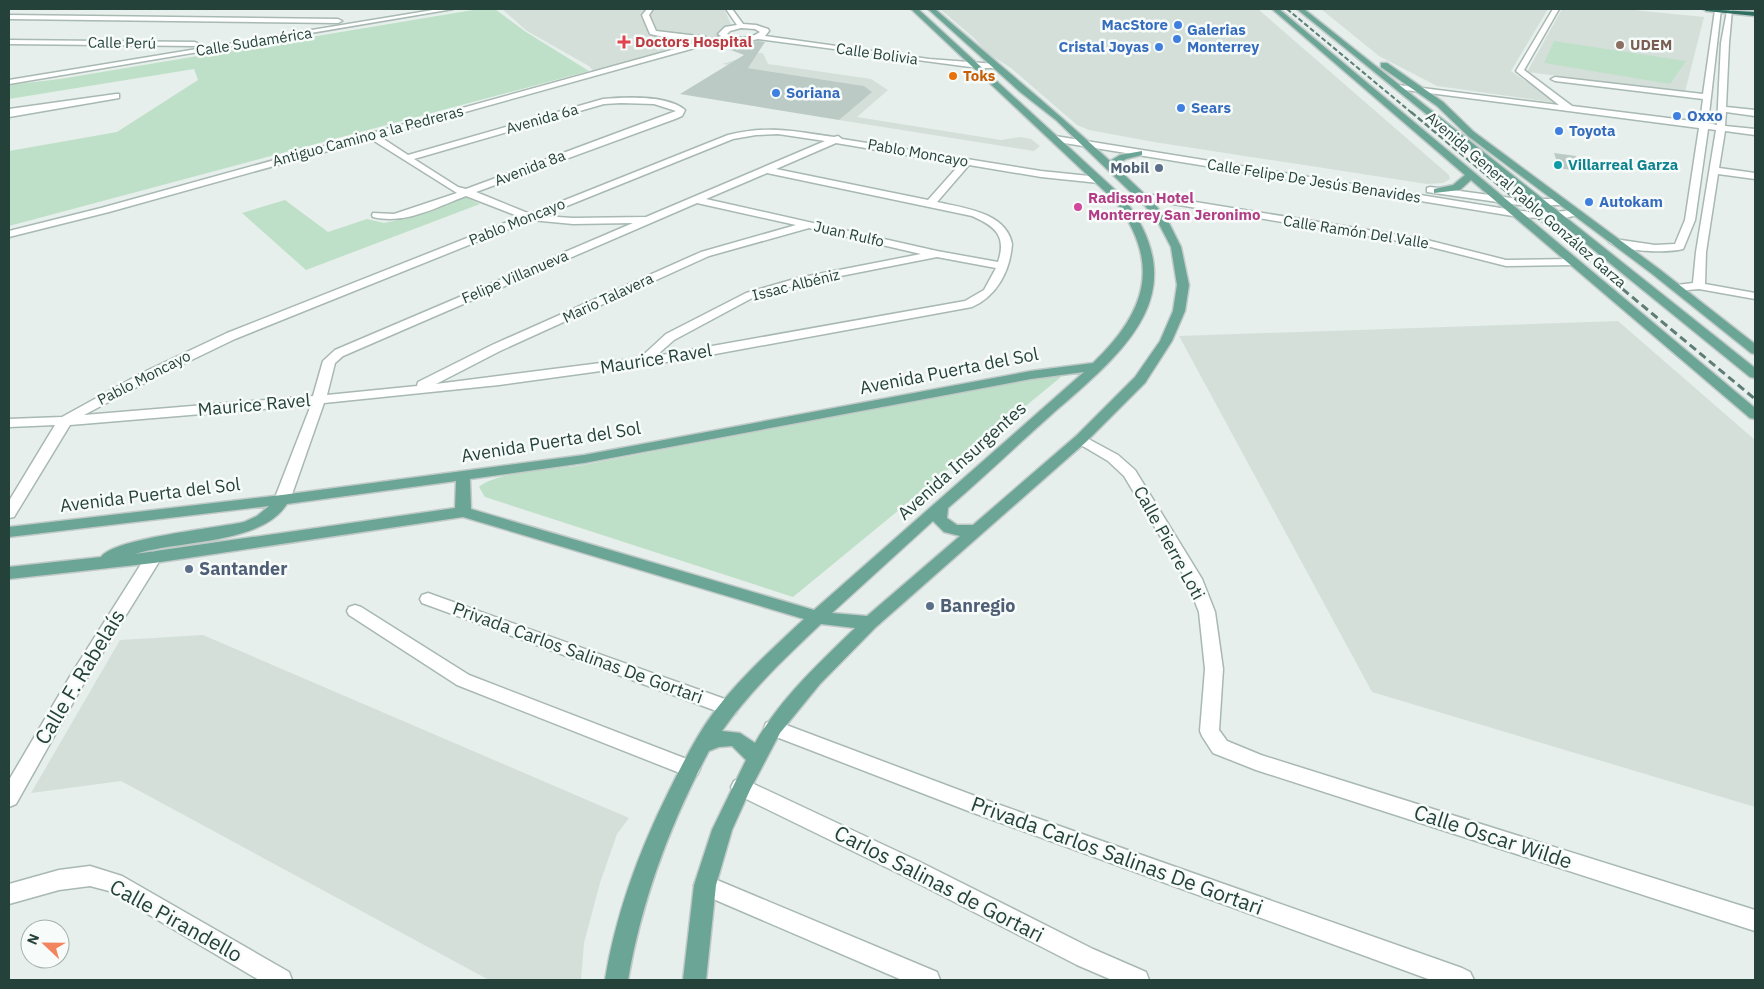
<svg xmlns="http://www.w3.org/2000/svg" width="1764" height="989" viewBox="0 0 1764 989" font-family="'IBM Plex Sans',sans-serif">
<rect width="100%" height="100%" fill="#e6efeb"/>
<g fill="#d4dfda">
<path d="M 502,9 L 724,9 L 731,24 L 720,31 L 716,37 L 596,74 L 589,66 L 527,31 Z"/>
<path d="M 940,9 L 1258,9 L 1449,175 L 1450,179 L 1443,183 L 1427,184 L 1154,142 L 1089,130 L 1077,125 L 1011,68 L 987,53 L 974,38 Z"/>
<path d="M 1321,9 L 1548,9 L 1511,71 L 1558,103 L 1437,86 L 1379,56 Z"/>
<path d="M 1562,9 L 1623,9 L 1704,17 L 1685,92 L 1527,72 Z"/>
<path d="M 758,53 L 763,53 L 768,64 L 871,79 L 888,90 L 857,117 L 1001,140 L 1020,137 L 1031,139 L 1040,146 L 1034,151 L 839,120 L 871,91 L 863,86 L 722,64 Z"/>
<path d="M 1618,321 L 1755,440 L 1755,807 L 1372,692 L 1179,336 Z"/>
<path d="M 203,635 L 629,818 L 617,834 L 600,883 L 584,943 L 581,980 L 489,980 L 121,781 L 31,793 L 120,640 Z"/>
</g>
<g fill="#bfe0c8">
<path d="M 479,9 L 495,9 L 526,32 L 589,71 L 9,226 L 9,151 L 117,132 L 198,80 L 194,69 L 9,99 L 9,85 L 60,79 Z"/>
<path d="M 1554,41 L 1686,61 L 1670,84 L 1544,63 Z"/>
<path d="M 463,196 L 480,204 L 306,270 L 242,213 L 285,200 L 328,232 L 367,219 L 384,223 L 394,221 Z"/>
<path d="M 1055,374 L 1061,377 L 793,597 L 485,497 L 479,487 C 495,472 554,469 578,466 Z"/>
</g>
<g fill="#bbcac4">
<path d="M 725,41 L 745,44 L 758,41 L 765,42 L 748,68 L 864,86 L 872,92 L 839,120 L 680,94 L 744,55 L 715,44 Z"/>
<path d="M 1554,153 L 1576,156 L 1577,171 L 1559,168 Z"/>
</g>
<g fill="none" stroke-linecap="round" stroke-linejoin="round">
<g stroke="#a8b8b2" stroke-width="3">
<g id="minor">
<path d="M 439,9 L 453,9 L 9,84 L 9,80 Z"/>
<path d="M 647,9 L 653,9 L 649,15 L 656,31 L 706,37 L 709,40 L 721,36 L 718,34 L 725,27 L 737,25 L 726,9 L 732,9 L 743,24 L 756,25 L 768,29 L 769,31 L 765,36 L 929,59 L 996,64 L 1000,66 L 996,68 L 978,68 L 758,39 L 745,42 L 727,39 L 379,136 L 408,155 L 603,99 C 625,97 668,95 685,110 L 682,116 L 675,119 L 476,192 L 530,214 L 728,135 C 769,125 793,131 834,137 L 838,136 L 842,139 L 1041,171 L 1099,177 L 1104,180 L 1099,183 L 1041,177 L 969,165 L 937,202 C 963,208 1006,212 1012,244 C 1010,271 997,296 972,307 L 688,359 L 499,385 L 324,403 L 290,500 L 287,503 L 277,503 L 274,500 L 311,405 L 70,425 L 14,517 L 9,518 L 9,501 L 55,425 L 9,427 L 9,419 L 62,417 L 142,373 L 227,333 L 520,217 L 466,196 C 437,207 405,225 373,217 L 372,215 L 373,213 L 394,214 L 457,193 L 371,139 L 109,212 L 9,237 L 9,231 L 101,208 L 704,41 L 664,37 L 650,34 L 642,15 ZM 741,28 L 755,29 L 760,32 C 750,39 738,39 727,34 L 730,31 ZM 621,103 L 654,104 L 676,111 L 466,189 L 458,187 L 414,159 L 604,104 ZM 778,134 L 825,141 L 646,217 L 573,218 L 542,216 L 733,139 L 756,135 ZM 836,143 L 960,164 L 928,200 L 776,169 ZM 767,173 L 972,216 C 995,226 1007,236 998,262 L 937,251 L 706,199 ZM 697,203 L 796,225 L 701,252 L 492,345 L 418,382 L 417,386 L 327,395 L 335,363 L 343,356 ZM 531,220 L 573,224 L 633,223 L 335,350 L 323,361 L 313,396 L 84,415 L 152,379 L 235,339 ZM 809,228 L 921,254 L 798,278 L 746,293 L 666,334 L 640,358 L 436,384 L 500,351 L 709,256 ZM 937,257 L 996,268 L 984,290 L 965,301 L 656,356 L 674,340 L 754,297 L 800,284 Z"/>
<path d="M 1553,9 L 1559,9 L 1524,70 L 1572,106 L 1700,122 L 1703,99 L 1555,81 L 1551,79 L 1555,77 L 1703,94 L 1715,10 L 1721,9 L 1708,123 L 1717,125 L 1721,43 L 1727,11 L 1732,10 L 1729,43 L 1726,107 L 1755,110 L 1755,116 L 1726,112 L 1725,126 L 1755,129 L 1755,135 L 1725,131 L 1719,168 L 1755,173 L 1755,179 L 1718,174 L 1706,252 L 1705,284 L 1755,293 L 1755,299 L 1699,289 L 1677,291 L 1671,288 L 1677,285 L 1693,283 L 1696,252 L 1716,130 L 1708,129 L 1695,220 L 1684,247 L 1683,249 C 1668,253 1620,252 1609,242 L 1614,239 L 1655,245 L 1675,244 L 1685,220 L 1699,128 L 1398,89 L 1394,87 L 1398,85 L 1559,105 L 1516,71 Z"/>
<path d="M 9,15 L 338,19 L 342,21 L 338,23 L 9,19 Z"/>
<path d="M 9,40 L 195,42 L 199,44 L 195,46 L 9,44 Z"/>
<path d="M 116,94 L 119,94 L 119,98 L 9,117 L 9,109 Z"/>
<path d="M 1055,136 L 1519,211 L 1555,212 L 1574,210 L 1579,213 C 1569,222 1533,217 1519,217 L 1052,141 L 1050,139 Z"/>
<path d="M 1430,187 L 1519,199 L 1560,199 L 1565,202 L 1560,205 L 1519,205 L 1427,192 L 1427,188 Z"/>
<path d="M 1140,193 L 1423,239 L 1506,260 L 1572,259 L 1578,262 L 1572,265 L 1506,266 L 1423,245 L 1136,198 L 1135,196 Z"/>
<path d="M 1081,435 L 1118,455 L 1135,470 L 1202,579 L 1215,612 L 1223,669 L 1219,730 L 1227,741 L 1261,755 L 1755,910 L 1755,931 L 1256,770 L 1213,753 L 1202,736 L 1200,731 L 1205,669 L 1199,612 L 1186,579 L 1124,476 L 1108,461 L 1076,442 L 1074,439 L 1076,436 Z"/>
<path d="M 154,551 L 160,553 L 162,557 L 84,683 L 16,804 L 9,807 L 9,780 L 72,673 L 148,553 Z"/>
<path d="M 428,593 L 736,703 L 738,708 L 736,713 L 729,715 L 722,713 L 422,603 L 420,599 L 422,595 Z"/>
<path d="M 355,605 L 361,607 L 469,675 L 697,763 L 700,769 L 697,775 L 690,777 L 457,685 L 349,615 L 347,611 L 349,607 Z"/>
<path d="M 773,720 L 983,799 L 1462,968 L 1470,972 L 1474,980 L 1431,980 L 971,812 L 766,733 L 764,728 L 766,723 Z"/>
<path d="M 741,778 L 918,861 L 1093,949 L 1146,972 L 1149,980 L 1112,980 L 1077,965 L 902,875 L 734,793 L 731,787 L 734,781 Z"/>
<path d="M 90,866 L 122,876 L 289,972 L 292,980 L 259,980 L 109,891 L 90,886 L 59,890 L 9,904 L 9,884 L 59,870 Z"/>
<path d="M 705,875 L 937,972 L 940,980 L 902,980 L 697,892 L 694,885 L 697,878 Z"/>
</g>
</g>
<g stroke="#c2cac8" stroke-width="3">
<g id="major">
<path d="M 911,9 L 918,9 L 1123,197 C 1198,295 1123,352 1050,416 C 1016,446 983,478 948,508 L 947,518 L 957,525 L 973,525 L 1076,436 L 1135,377 L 1160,341 L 1173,311 L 1177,285 L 1171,247 L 1159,224 L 1146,207 L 1056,120 L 1019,91 L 928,9 L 935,9 C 993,60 1053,108 1110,161 L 1120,155 L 1142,151 L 1142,155 L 1126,159 L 1115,166 L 1154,203 L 1169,223 L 1181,247 L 1189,285 L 1185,311 L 1172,341 L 1145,383 L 1086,442 L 876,627 L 820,684 L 780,733 L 750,790 L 732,830 L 716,885 L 706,980 L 683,980 L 694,885 L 712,830 L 746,760 L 732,746 L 719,747 L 709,751 C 670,824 642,899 628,980 L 605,980 C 616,913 639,851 669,791 C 683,763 696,736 714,712 C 740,678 773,648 804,619 L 463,517 L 154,563 L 9,579 L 9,567 L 101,557 C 114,538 218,528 244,522 L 257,516 L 269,506 L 9,537 L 9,527 L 282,495 L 584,455 L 1031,371 L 1093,363 C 1146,312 1162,264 1115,201 ZM 1084,372 L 814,610 L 471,509 L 470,479 L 584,463 L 1031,379 ZM 456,481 L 455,508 L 135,554 C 179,540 261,545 287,504 ZM 933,521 L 944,532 L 960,536 L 867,616 L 832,613 ZM 821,624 L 855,628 C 819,663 780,699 755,743 L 740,733 L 722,731 C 749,692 786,657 821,624 Z"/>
<path d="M 1272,9 L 1279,9 L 1755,408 L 1755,419 L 1750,418 L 1471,180 L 1460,190 L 1434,193 L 1434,189 L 1453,185 L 1465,175 Z"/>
<path d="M 1297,9 L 1304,9 L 1755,368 L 1755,378 L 1750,377 Z"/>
<path d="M 1381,63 L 1387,63 L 1443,102 L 1474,132 L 1659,269 L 1755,344 L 1755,354 L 1751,353 L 1651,273 L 1468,136 L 1437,106 L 1381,67 Z"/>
</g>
</g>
<g stroke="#c2cac8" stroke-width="3">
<path id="highway" d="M 1703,9 L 1755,12 L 1755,16 L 1706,11 Z"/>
</g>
<use href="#minor" fill="#fff" fill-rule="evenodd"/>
<use href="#major" fill="#6aa596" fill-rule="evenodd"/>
<use href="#highway" fill="#2f6f62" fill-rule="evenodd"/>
<path stroke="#5f7d75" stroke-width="2" stroke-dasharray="5 2.5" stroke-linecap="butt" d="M 1287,9 L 1412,113"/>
<path stroke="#5f7d75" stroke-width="2.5" stroke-dasharray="6 3" stroke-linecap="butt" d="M 1411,112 L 1586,258"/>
<path stroke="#5f7d75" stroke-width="3" stroke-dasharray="8 4.5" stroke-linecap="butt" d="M 1584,257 L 1755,399"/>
</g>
<g fill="#3f7fe0" stroke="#f7fbf9" stroke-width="2">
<circle cx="1178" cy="25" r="5"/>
<circle cx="1177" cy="39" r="5"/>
<circle cx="1159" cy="47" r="5"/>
<circle cx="776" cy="93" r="5"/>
<circle cx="1181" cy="108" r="5"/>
<circle cx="1677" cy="116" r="5"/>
<circle cx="1559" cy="131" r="5"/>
<circle cx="1589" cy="202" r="5"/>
</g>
<path fill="#e0444e" stroke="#f7fbf9" stroke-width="2" d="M621.5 34.5h5v5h5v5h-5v5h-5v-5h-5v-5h5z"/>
<circle fill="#8d6e63" stroke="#f7fbf9" stroke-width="2" cx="1620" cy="45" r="5"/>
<circle fill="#e8710a" stroke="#f7fbf9" stroke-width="2" cx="953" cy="76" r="5"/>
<circle fill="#0f9aa8" stroke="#f7fbf9" stroke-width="2" cx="1558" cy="165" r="5"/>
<g fill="#5c6f8a" stroke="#f7fbf9" stroke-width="2">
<circle cx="1159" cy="168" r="5"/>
<circle cx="189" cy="569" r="5"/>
<circle cx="930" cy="606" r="5"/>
</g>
<circle fill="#d1479c" stroke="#f7fbf9" stroke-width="2" cx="1078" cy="207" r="5"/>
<g text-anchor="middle" stroke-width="5" stroke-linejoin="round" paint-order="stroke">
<g font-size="15" font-weight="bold" fill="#366cbe" stroke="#f7fbf9" text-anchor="start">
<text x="1168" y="30" text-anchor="end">MacStore</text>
<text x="1187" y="35">Galerias<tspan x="1187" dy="17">Monterrey</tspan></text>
<text x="1149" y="52" text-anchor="end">Cristal Joyas</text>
<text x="786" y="98">Soriana</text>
<text x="1191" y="113">Sears</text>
<text x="1687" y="121">Oxxo</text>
<text x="1569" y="136">Toyota</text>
<text x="1599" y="207">Autokam</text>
</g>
<g font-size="15" fill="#24423a" stroke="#f7fbf9">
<text transform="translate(254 42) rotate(-9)" y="5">Calle Sudamérica</text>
<text transform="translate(122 43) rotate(1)" y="5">Calle Perú</text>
<text transform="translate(877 54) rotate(8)" y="5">Calle Bolivia</text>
<text transform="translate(542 119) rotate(-16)" y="5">Avenida 6a</text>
<text transform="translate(368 136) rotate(-15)" y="5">Antiguo Camino a la Pedreras</text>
<text transform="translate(918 153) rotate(10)" y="5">Pablo Moncayo</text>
<text transform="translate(530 168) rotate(-21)" y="5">Avenida 8a</text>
<text transform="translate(1314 181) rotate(9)" y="5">Calle Felipe De Jesús Benavides</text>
<text transform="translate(1526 200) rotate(41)" y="5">Avenida General Pablo González Garza</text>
<text transform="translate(517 222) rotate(-22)" y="5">Pablo Moncayo</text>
<text transform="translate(1356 232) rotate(9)" y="5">Calle Ramón Del Valle</text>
<text transform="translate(849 234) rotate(13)" y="5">Juan Rulfo</text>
<text transform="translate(515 277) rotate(-23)" y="5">Felipe Villanueva</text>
<text transform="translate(796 285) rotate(-14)" y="5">Issac Albéniz</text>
<text transform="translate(608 298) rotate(-25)" y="5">Mario Talavera</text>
<text transform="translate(144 378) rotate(-27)" y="5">Pablo Moncayo</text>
</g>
<g font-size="15" font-weight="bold" fill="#be3a42" stroke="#f7fbf9" text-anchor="start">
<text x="635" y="47">Doctors Hospital</text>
</g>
<g font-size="15" font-weight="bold" fill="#785e54" stroke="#f7fbf9" text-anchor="start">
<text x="1630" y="50">UDEM</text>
</g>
<g font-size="15" font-weight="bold" fill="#c56008" stroke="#f7fbf9" text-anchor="start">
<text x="963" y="81">Toks</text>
</g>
<g font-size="15" font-weight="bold" fill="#0d838f" stroke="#f7fbf9" text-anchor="start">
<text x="1568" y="170">Villarreal Garza</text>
</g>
<g font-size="15" font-weight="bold" fill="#4e5e75" stroke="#f7fbf9" text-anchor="end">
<text x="1149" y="173">Mobil</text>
</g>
<g font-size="15" font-weight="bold" fill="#b23c85" stroke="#f7fbf9" text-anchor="start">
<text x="1088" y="203">Radisson Hotel<tspan x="1088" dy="17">Monterrey San Jeronimo</tspan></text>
</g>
<g font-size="18" fill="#24423a" stroke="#f7fbf9">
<text transform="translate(656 359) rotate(-9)" y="6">Maurice Ravel</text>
<text transform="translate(949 371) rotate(-11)" y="6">Avenida Puerta del Sol</text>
<text transform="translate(254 405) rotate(-5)" y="6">Maurice Ravel</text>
<text transform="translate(551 442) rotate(-9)" y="6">Avenida Puerta del Sol</text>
<text transform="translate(962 461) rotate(-42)" y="6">Avenida Insurgentes</text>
<text transform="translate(150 495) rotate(-7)" y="6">Avenida Puerta del Sol</text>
<text transform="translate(1169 543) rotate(61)" y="6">Calle Pierre Loti</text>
<text transform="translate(578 653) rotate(20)" y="6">Privada Carlos Salinas De Gortari</text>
</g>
<g font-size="18" font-weight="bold" fill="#4e5e75" stroke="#f7fbf9" text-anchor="start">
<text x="199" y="575">Santander</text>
<text x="940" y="612">Banregio</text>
</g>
<g font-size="21" fill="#24423a" stroke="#f7fbf9">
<text transform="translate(80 677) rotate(-59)" y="7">Calle F. Rabelaís</text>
<text transform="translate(1493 837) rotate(18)" y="7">Calle Oscar Wilde</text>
<text transform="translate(1117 856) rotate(20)" y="7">Privada Carlos Salinas De Gortari</text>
<text transform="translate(939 884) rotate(27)" y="7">Carlos Salinas de Gortari</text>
<text transform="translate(176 921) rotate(29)" y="7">Calle Pirandello</text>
</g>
</g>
<rect width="1764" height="989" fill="none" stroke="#24423a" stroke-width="20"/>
<g transform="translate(45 944) rotate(292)"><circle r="24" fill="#f7fbf9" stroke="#a3b1ad"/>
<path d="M0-4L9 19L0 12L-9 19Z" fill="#f4845f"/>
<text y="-8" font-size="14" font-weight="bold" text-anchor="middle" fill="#24423a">N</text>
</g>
</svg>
